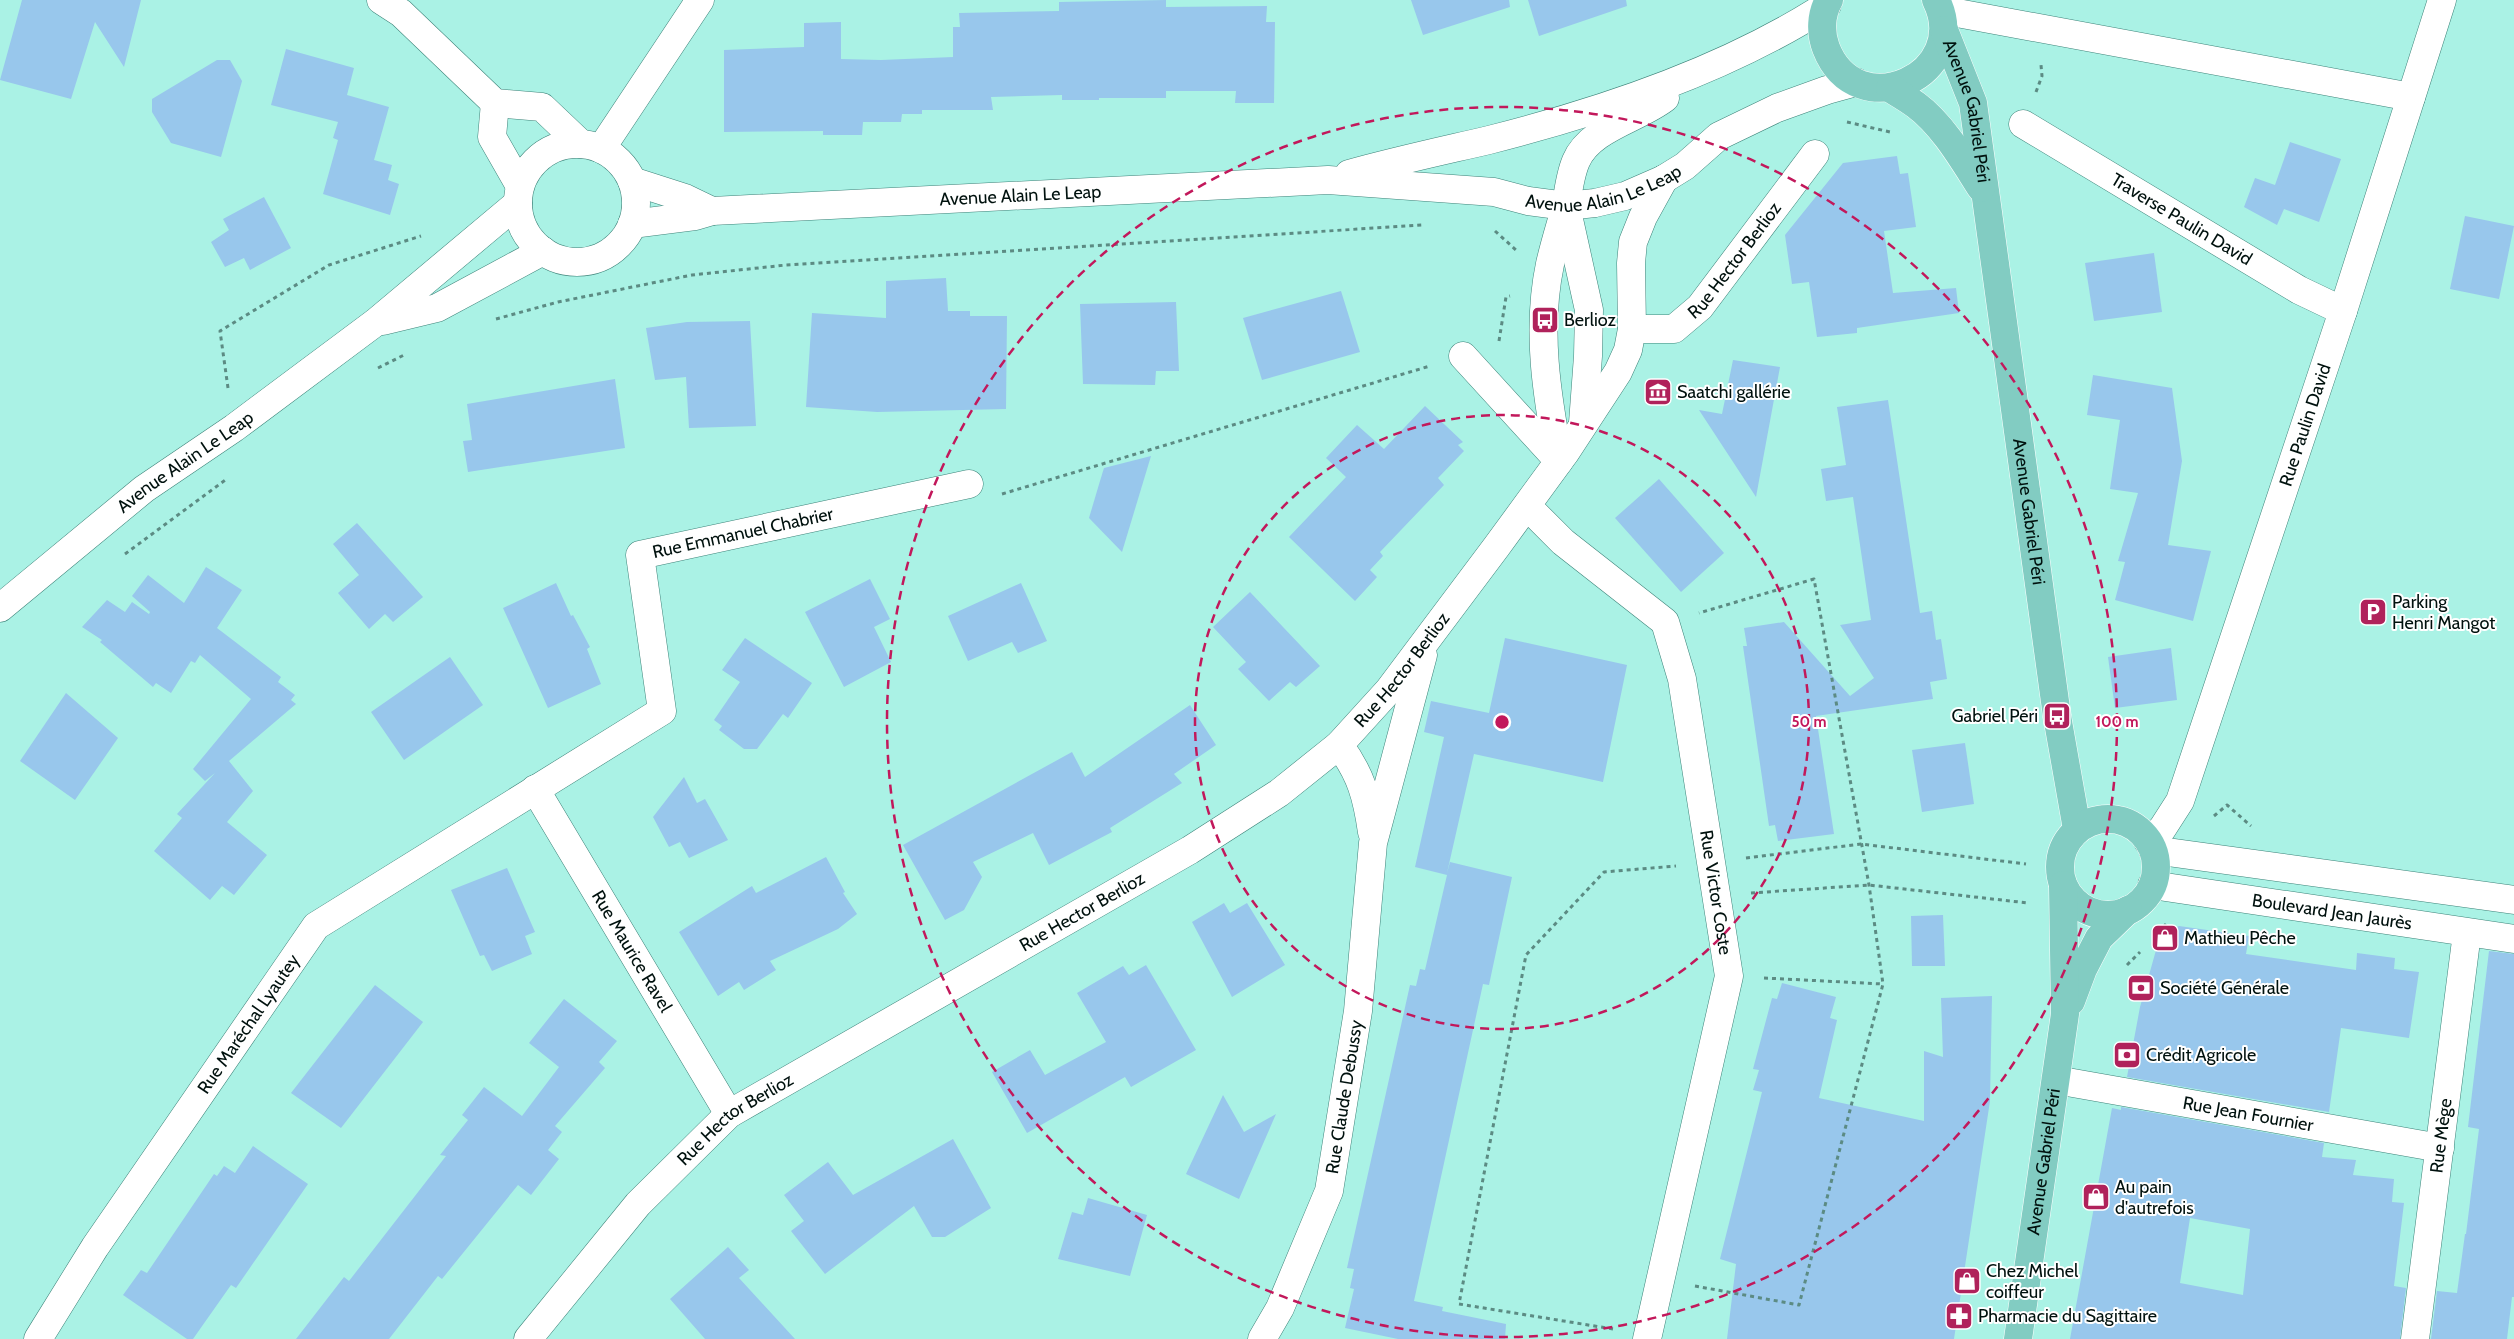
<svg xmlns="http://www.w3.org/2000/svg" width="2514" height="1339" viewBox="0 0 2514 1339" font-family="Cabin,sans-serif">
<rect width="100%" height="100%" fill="#aaf2e5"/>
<g fill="#98c7ec" fill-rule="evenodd">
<path d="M 22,0 L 141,0 L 124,67 L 95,22 L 71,99 L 0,80 Z"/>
<path d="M 1166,0 L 1166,7 L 1267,6 L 1266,22 L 1275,22 L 1274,103 L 1235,103 L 1236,91 L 1166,91 L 1166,98 L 1099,98 L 1099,100 L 1062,100 L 1062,95 L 991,97 L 993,110 L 922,110 L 922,114 L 902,114 L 901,122 L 863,122 L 862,135 L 823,135 L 823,131 L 724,132 L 724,50 L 804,47 L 804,23 L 841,22 L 841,59 L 881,60 L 953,57 L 953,27 L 960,27 L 959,13 L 1059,11 L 1059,2 Z"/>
<path d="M 1411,0 L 1509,0 L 1510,7 L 1423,35 Z"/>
<path d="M 1528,0 L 1626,0 L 1627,6 L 1539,36 Z"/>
<path d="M 286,49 L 354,68 L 347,95 L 389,107 L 374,160 L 392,165 L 388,180 L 399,184 L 390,215 L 323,194 L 338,140 L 333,138 L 338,122 L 271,105 Z"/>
<path d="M 217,60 L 230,60 L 242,81 L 221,157 L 171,143 L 152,112 L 152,99 Z"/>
<path d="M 2290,142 L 2341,159 L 2319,222 L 2284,209 L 2277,225 L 2244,207 L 2255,178 L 2275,185 Z"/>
<path d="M 1897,156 L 1900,174 L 1908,173 L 1916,227 L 1884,231 L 1893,293 L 1956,288 L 1959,313 L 1857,328 L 1857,333 L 1817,337 L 1809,282 L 1792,284 L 1785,235 L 1843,163 Z"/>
<path d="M 264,197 L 291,248 L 250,270 L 244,258 L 225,267 L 211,242 L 229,230 L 223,219 Z"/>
<path d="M 2465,216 L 2514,226 L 2499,299 L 2450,289 Z"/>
<path d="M 2154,253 L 2162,312 L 2094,321 L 2085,263 Z"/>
<path d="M 946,278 L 948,311 L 970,311 L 970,316 L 1007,316 L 1006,409 L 877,412 L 806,407 L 812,313 L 886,318 L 886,281 Z"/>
<path d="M 1341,291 L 1360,352 L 1262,380 L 1243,318 Z"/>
<path d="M 1176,302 L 1179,371 L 1156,371 L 1155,385 L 1083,384 L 1080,304 Z"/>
<path d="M 750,321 L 756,426 L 689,428 L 686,377 L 655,380 L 646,328 L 687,322 Z"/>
<path d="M 1733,360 L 1780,367 L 1756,497 L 1699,410 L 1722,414 Z"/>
<path d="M 2093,375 L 2172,388 L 2182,461 L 2168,545 L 2211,551 L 2193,621 L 2115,600 L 2125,562 L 2118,561 L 2138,493 L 2110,489 L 2120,420 L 2087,415 Z"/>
<path d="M 615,379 L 625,448 L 468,472 L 463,441 L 472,440 L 467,404 Z"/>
<path d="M 1888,400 L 1920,613 L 1932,611 L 1936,640 L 1941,639 L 1947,679 L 1930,682 L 1933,699 L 1816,716 L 1834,834 L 1778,841 L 1775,825 L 1769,826 L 1743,646 L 1747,646 L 1744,628 L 1784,622 L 1850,696 L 1874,678 L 1840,625 L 1871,620 L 1853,497 L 1826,501 L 1821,469 L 1846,465 L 1837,407 Z"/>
<path d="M 1425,406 L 1463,442 L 1458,445 L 1464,451 L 1438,478 L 1444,485 L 1380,552 L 1383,556 L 1370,570 L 1377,577 L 1355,601 L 1289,537 L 1346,477 L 1326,458 L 1357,425 L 1384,449 Z"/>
<path d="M 1151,456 L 1122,552 L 1089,518 L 1100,481 L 1104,468 Z"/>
<path d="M 1659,479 L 1724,553 L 1681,592 L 1615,518 Z"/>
<path d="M 357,523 L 423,597 L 393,622 L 385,614 L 369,629 L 338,593 L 359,575 L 333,544 Z"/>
<path d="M 206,567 L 242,590 L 217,628 L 281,677 L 278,682 L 295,695 L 291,700 L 296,704 L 229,761 L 253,791 L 227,822 L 267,855 L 234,895 L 222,886 L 210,900 L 154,851 L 182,818 L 177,814 L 215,773 L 205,781 L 193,769 L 251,699 L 200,655 L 195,663 L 191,661 L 171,693 L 156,683 L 153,687 L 100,642 L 102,640 L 82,627 L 107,600 L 125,612 L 132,602 L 149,614 L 150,612 L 132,596 L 148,575 L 184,603 Z"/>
<path d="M 870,579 L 890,619 L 874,627 L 891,662 L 844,687 L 805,612 Z"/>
<path d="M 556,583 L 571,616 L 573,615 L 590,647 L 587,649 L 601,684 L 548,708 L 503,608 Z"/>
<path d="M 1021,583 L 1047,641 L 1018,653 L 1012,642 L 968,661 L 948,616 Z"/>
<path d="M 1250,592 L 1320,666 L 1296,687 L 1290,682 L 1269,701 L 1238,669 L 1246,662 L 1213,627 Z"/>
<path d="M 745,638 L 812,683 L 788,718 L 783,714 L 757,749 L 744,749 L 719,730 L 722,726 L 714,720 L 740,682 L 722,670 Z"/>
<path d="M 1505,638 L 1627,665 L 1603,782 L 1474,754 L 1447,873 L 1450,862 L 1512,877 L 1489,985 L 1483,984 L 1414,1301 L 1443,1307 L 1442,1311 L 1506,1324 L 1505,1339 L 1398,1339 L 1345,1328 L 1354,1289 L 1350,1288 L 1354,1269 L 1347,1268 L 1410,985 L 1416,986 L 1420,969 L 1425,970 L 1447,875 L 1415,867 L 1444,737 L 1424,732 L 1431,701 L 1489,713 Z"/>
<path d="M 2171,648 L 2177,700 L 2115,708 L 2108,657 Z"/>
<path d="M 450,657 L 483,705 L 404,760 L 371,712 Z"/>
<path d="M 66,693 L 118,738 L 75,800 L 20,761 Z"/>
<path d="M 1190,705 L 1216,745 L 1174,774 L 1182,783 L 1110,828 L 1112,832 L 1049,865 L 1033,833 L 973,862 L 982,877 L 964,910 L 945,920 L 903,845 L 1072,752 L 1085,777 Z"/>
<path d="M 1965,743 L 1974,804 L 1922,812 L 1912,750 Z"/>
<path d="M 684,777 L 697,803 L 705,799 L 728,840 L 689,858 L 680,842 L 669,847 L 653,817 Z"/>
<path d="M 826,857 L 845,892 L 843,893 L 857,914 L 838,929 L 770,961 L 776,970 L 744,990 L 739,982 L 718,996 L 679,932 L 752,886 L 756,893 Z"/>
<path d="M 507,868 L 535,932 L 525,936 L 532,954 L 492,971 L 484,955 L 480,956 L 451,890 Z"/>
<path d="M 1224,903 L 1230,913 L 1247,903 L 1285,965 L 1232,997 L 1192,922 Z"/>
<path d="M 1943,915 L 1945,966 L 1912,966 L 1911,916 Z"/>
<path d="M 2179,926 L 2249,936 L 2246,954 L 2356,970 L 2357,953 L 2395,958 L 2394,969 L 2419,972 L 2409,1038 L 2341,1028 L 2329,1112 L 2127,1077 L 2140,1007 L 2160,936 Z"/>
<path d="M 2489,951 L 2514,954 L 2514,1297 L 2512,1297 L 2507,1339 L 2431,1339 L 2437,1291 L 2457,1293 L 2465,1234 L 2466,1234 L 2479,1129 L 2468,1127 Z"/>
<path d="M 1146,965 L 1196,1050 L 1131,1087 L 1125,1077 L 1027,1133 L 992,1072 L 1030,1050 L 1045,1075 L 1106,1042 L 1077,993 L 1123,966 L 1129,975 Z"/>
<path d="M 1782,983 L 1836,997 L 1830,1018 L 1837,1020 L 1819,1098 L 1924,1121 L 1924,1051 L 1943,1057 L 1941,998 L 1992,996 L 1990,1101 L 1954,1339 L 1727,1339 L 1736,1264 L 1720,1259 L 1762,1092 L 1753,1090 L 1759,1070 L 1753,1069 L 1772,998 L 1777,999 Z"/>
<path d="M 375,985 L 423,1022 L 341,1128 L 291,1093 Z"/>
<path d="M 564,999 L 617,1041 L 599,1062 L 605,1068 L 555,1126 L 562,1132 L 548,1150 L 559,1159 L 531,1195 L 518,1185 L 442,1279 L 438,1276 L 389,1339 L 296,1339 L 344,1277 L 349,1281 L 446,1156 L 440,1155 L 468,1120 L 462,1115 L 484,1087 L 522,1116 L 559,1067 L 529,1043 Z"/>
<path d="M 1223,1095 L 1244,1132 L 1276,1114 L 1239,1199 L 1186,1174 Z"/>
<path d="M 2121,1107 L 2324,1143 L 2322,1157 L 2356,1160 L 2353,1175 L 2394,1179 L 2392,1202 L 2404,1203 L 2394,1286 L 2406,1288 L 2400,1339 L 2070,1339 L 2112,1108 L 2121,1110 ZM 2190,1218 L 2250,1229 L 2243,1295 L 2180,1283 Z"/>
<path d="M 953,1139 L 991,1208 L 945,1237 L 932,1237 L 914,1206 L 825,1274 L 791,1231 L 804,1221 L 784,1195 L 828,1162 L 853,1195 Z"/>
<path d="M 253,1146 L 308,1184 L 236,1288 L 231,1285 L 193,1339 L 187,1339 L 123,1295 L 141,1270 L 147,1273 L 214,1174 L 217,1176 L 224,1166 L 235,1173 Z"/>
<path d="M 1088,1198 L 1147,1215 L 1130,1276 L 1058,1259 L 1072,1212 L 1083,1215 Z"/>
<path d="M 728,1247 L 749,1270 L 739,1278 L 795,1339 L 705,1339 L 670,1299 Z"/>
</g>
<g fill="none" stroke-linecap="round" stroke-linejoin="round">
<g stroke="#3d8379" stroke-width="29">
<g id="minor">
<path d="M 381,0 L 401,13 L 495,103 L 542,107 L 581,144"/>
<path d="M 1941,10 L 2411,97"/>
<path d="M 495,103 L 492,137 L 520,186"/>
<path id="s1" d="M 2023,124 L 2299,290 L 2343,311"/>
<circle cx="577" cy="203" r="59"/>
<path d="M 601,149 L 700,0"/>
<path d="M 1349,174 C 1395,161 1442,151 1489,140 C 1604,111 1727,70 1827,5"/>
<path d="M 632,181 L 685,198 L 712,211"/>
<path id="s2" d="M 632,224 L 695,216 L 712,211 L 1328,180 L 1494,192 L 1528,201 L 1566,206 L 1595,203 L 1625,196 L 1664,179 L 1685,166 L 1719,136 L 1777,108 L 1827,90 L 1856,82"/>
<path d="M 383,321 L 437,308 L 543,251"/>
<path id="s3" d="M 1632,329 L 1674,329 L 1700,307 L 1815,154"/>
<path d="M 1463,356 L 1558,460"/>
<path d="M 1583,423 L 1588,356 L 1589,310 L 1566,206 C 1568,192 1570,175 1576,161 C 1590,128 1638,119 1665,98"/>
<path d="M 1559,461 C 1547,396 1536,330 1550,264 C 1554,246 1560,227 1565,209"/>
<path id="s4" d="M 1527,506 L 1563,542 L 1665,622 L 1682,679 L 1729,976 L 1647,1339"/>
<path id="s5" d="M 0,608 L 144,489 L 234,428 L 376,322 L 518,203"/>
<path d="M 1339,745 C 1361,774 1367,797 1372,832"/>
<path id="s6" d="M 535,789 L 729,1114"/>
<path id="s7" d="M 2148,841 L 2162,829 L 2180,801 L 2343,311 L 2442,0"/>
<path d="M 2153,850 L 2514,900"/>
<path id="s8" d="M 2152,885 L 2514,939"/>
<path id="s9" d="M 2056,1080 L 2440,1148"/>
<path id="s10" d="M 38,1339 L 95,1247 L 316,926 L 662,711 L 640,555 L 969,484"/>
<path id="s11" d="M 528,1339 L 638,1204 L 729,1114 L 1190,850 L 1279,793 L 1339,745 L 1389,690 L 1497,546 L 1565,453 L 1618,372 L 1628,350 L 1632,329 L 1631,263 L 1633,242 L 1643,217 L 1664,179"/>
<path id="s12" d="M 1262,1339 L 1280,1308 L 1329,1191 L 1358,1011 L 1373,843 L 1423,655"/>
<path id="s13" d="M 2415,1339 L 2467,933"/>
</g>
</g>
<g stroke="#fff" stroke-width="29">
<g id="major">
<path d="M 1829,0 C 1821,14 1820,32 1826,48 C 1857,128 1973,74 1936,0"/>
<path id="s14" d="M 1944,30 L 1973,103 L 2057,716 L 2077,829"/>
<path d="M 1890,88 C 1899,94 1908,99 1916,105 C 1943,125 1963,160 1981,188"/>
<circle cx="2108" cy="867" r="48"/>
<path d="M 2071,1001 L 2083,969 L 2099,938 L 2128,910"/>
<path id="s15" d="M 2018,1339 L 2065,1014 L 2063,885"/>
</g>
</g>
<g stroke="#5c8b83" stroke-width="3" stroke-dasharray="4 4" stroke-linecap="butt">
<path d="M 2036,92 L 2042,76 L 2041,65"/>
<path d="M 1847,122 L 1890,132"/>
<path d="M 1495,231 L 1516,250"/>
<path d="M 496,319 L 558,302 L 692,275 L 786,265 L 1423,225"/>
<path d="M 1499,341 L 1506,297 L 1510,296"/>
<path d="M 378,368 L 404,355"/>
<path d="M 228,388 L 220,331 L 329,265 L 421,236"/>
<path d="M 1002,494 L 1430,366"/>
<path d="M 125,554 L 228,478"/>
<path d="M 2214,816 L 2227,805 L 2251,826"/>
<path d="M 1746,858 L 1861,844 L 2026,864"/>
<path d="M 1751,893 L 1869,885 L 2028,903"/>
<path d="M 2158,933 L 2167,923"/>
<path d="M 2127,965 L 2140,952"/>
<path d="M 1764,978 L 1883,984"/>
<path d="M 1695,1286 L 1799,1305 L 1883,984 L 1869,885 L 1814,579 L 1699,613"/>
<path d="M 1613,1329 L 1459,1304 L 1526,955 L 1604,872 L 1676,866"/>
</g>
<use href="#minor" stroke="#fff" stroke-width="28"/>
<use href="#major" stroke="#82ccc2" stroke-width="28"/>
</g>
<g fill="none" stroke="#c2185b" stroke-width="2.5" stroke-dasharray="9 6">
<circle cx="1502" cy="722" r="307"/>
<circle cx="1502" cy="722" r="615"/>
</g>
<defs>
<g id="bus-square" transform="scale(1.4375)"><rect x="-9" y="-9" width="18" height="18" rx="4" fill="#b0225b" stroke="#fff"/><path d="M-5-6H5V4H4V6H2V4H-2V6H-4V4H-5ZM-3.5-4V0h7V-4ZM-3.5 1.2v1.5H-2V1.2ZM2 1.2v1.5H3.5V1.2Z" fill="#fff"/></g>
<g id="museum-square" transform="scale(1.4375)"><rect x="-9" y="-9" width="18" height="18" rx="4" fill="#b0225b" stroke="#fff"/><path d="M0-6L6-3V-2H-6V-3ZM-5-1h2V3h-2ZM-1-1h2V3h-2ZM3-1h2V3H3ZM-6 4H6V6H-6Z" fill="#fff"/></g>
<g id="parking-square" transform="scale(1.4375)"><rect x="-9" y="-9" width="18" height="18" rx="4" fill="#b0225b" stroke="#fff"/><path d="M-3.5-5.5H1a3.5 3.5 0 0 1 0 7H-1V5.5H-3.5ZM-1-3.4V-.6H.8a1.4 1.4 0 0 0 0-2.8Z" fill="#fff"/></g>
<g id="shop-square" transform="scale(1.4375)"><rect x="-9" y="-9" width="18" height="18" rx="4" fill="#b0225b" stroke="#fff"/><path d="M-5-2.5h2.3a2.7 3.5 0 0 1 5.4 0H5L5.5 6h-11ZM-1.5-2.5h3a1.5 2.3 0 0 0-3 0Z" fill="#fff"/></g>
<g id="bank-square" transform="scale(1.4375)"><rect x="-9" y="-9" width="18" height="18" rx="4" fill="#b0225b" stroke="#fff"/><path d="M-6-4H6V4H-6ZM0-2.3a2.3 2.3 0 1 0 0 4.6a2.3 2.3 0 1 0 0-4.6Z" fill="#fff"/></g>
<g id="pharmacy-square" transform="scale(1.4375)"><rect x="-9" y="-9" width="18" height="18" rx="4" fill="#b0225b" stroke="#fff"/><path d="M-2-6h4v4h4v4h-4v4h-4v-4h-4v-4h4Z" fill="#fff"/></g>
</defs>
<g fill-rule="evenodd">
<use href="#bus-square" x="1545" y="320"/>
<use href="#museum-square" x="1658" y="392"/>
<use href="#parking-square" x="2373" y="612"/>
<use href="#bus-square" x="2057" y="716"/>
<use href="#shop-square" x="2165" y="938"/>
<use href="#bank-square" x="2141" y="988"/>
<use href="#bank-square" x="2127" y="1055"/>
<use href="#shop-square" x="2096" y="1197"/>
<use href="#shop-square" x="1967" y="1281"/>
<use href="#pharmacy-square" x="1959" y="1316"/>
</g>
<g text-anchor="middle" stroke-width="4" stroke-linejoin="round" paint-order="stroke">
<g font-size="18" fill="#00110e" stroke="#fff">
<text dy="6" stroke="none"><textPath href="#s14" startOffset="85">Avenue Gabriel Péri</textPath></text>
<text dy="6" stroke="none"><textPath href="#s2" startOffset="978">Avenue Alain Le Leap</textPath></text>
<text dy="6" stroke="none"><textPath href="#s2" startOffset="390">Avenue Alain Le Leap</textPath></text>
<text dy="6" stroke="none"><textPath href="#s1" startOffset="185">Traverse Paulin David</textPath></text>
<text dy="6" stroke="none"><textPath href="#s3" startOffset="134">Rue Hector Berlioz</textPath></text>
<text dy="6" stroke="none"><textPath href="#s7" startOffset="448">Rue Paulin David</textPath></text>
<text dy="6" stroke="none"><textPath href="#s5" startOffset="236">Avenue Alain Le Leap</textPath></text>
<text dy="6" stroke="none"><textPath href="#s14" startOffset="491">Avenue Gabriel Péri</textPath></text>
<text dy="6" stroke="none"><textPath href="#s10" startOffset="1168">Rue Emmanuel Chabrier</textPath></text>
<text dy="6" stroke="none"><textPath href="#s11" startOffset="1114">Rue Hector Berlioz</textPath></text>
<text dy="6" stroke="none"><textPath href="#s4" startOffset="456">Rue Victor Coste</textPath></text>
<text dy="6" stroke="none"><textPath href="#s11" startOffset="709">Rue Hector Berlioz</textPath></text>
<text dy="6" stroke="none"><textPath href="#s8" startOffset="182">Boulevard Jean Jaurès</textPath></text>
<text dy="6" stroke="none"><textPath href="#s6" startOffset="189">Rue Maurice Ravel</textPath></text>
<text dy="6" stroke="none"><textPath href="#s10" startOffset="379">Rue Maréchal Lyautey</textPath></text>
<text dy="6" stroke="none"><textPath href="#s12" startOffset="258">Rue Claude Debussy</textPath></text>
<text dy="6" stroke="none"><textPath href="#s9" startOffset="195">Rue Jean Fournier</textPath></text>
<text dy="6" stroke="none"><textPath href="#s11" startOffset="304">Rue Hector Berlioz</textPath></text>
<text dy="6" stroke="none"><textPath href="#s13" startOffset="205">Rue Mège</textPath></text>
<text dy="6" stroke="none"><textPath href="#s15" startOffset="179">Avenue Gabriel Péri</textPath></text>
</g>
<g font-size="18" fill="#00110e" stroke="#fff" text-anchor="start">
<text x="1564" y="326">Berlioz</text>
<text x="1677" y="398">Saatchi gallérie</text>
<text x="2392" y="608">Parking<tspan x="2392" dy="21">Henri Mangot</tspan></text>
<text x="2038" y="722" text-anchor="end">Gabriel Péri</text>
<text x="2184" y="944">Mathieu Pêche</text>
<text x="2160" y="994">Société Générale</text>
<text x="2146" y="1061">Crédit Agricole</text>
<text x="2115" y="1193">Au pain<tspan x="2115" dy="21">d'autrefois</tspan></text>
<text x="1986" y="1277">Chez Michel<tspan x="1986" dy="21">coiffeur</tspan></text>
<text x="1978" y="1322">Pharmacie du Sagittaire</text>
</g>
</g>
<circle cx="1502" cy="722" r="8" fill="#c2185b" stroke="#fff" stroke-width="2.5"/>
<g font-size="15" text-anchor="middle" font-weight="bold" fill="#c2185b" stroke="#fff" stroke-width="4" stroke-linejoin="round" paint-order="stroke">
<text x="1809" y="727">50 m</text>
<text x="2117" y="727">100 m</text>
</g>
</svg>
